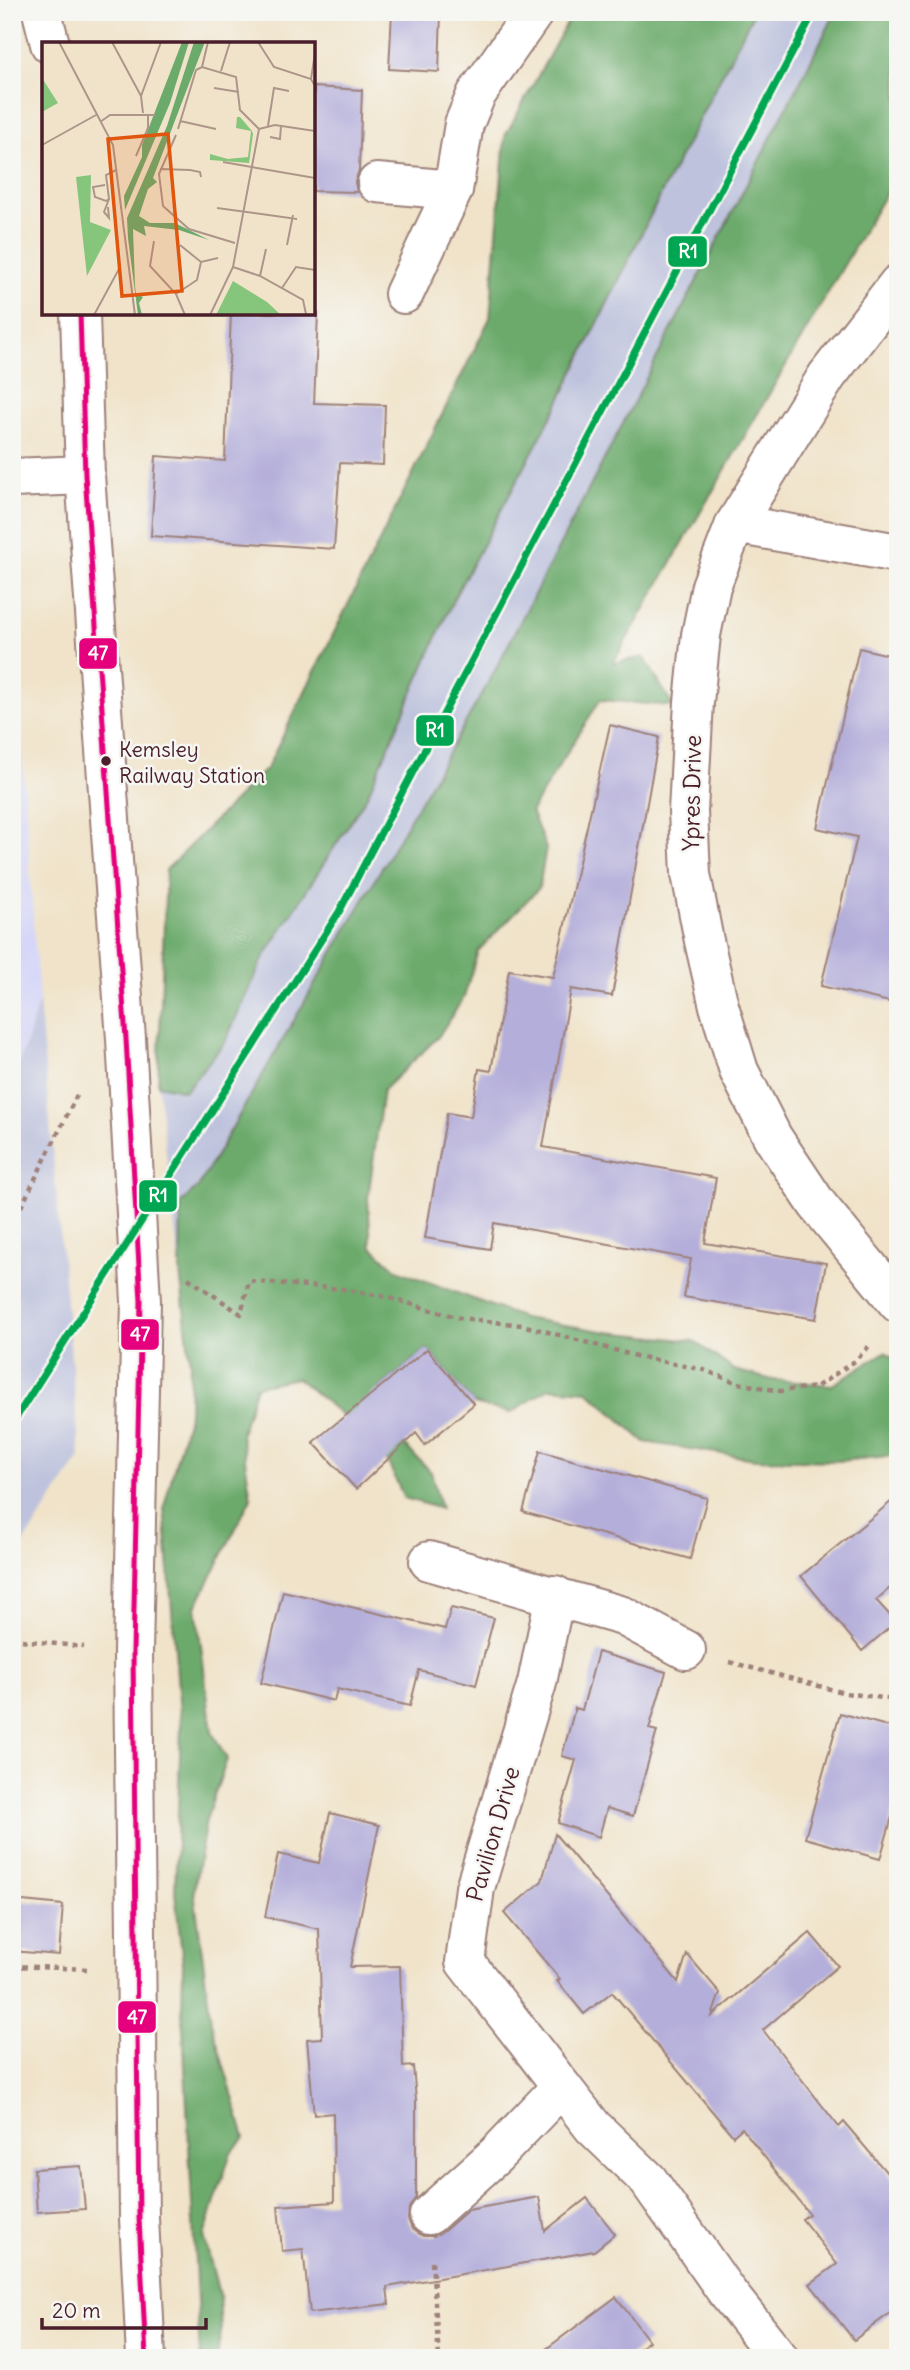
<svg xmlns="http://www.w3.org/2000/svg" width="910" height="2370" viewBox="0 0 910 2370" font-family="Delius,sans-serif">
<rect width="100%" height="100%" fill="#f6f6f2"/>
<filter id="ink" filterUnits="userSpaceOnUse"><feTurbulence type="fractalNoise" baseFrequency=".0143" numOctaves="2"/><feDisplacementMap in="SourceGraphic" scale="14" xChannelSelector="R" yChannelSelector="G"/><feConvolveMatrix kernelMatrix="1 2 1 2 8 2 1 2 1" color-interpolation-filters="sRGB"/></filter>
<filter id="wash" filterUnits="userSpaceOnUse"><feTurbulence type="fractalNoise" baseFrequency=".00686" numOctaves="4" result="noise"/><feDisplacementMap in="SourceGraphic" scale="28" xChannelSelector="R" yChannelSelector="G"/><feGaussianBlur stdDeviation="1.57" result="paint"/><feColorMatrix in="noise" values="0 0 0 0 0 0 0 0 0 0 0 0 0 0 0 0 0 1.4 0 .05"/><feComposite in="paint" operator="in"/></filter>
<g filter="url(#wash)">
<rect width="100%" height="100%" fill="#f0e3c9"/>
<path fill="#d6d7f8" d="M 12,614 L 39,1001 L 12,1086 Z"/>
<g fill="#bec2dd">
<path d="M 658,12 L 898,12 L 898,172 L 218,1246 L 180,1272 L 158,1085 L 166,870 L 267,768 L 490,318 Z"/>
<path d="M 39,1001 L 80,1457 L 12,1561 L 12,1086 Z"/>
</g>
<g fill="#6caa6c" stroke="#5b644c" stroke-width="2">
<path d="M 573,12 L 754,12 L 661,194 L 557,406 L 454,598 L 367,796 L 264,957 L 225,1042 L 185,1091 L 158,1085 L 166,870 L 267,768 L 490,318 L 505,136 Z"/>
<path d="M 836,12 L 898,12 L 898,172 L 613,663 L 644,657 L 673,706 L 600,700 L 531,811 L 546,848 L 539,888 L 478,951 L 464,997 L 438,1037 L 383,1090 L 368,1198 L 371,1246 L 397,1270 L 523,1318 L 608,1332 L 694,1341 L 734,1370 L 773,1380 L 832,1385 L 885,1352 L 898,1361 L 898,1455 L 838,1461 L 755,1459 L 645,1442 L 588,1391 L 549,1388 L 511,1413 L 474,1404 L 427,1349 L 378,1389 L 384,1425 L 431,1472 L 441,1509 L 404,1498 L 381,1447 L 297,1378 L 256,1386 L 241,1434 L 251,1498 L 196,1607 L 212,1732 L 227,1759 L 206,1820 L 194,1891 L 211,2022 L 245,2138 L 231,2152 L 204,2236 L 219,2294 L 221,2330 L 217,2358 L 200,2358 L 182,2010 L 183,1964 L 175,1892 L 181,1727 L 164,1506 L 189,1413 L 190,1362 L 180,1272 L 181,1203 L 198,1187 L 490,680 Z"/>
</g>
<g id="blocks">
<g fill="#b4aeda">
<path d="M 392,12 L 441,12 L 439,72 L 389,69 Z"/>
<path d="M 314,87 L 362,90 L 359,170 L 355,182 L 357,192 L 313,191 Z"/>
<path d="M 231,313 L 318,313 L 314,403 L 385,405 L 383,465 L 340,463 L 334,549 L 151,536 L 156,456 L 225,461 Z"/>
<path d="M 859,648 L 898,657 L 898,1004 L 821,986 L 857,837 L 817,828 Z"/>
<path d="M 610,725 L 659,737 L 612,996 L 571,989 L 543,1147 L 716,1178 L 705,1243 L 826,1263 L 816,1319 L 684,1297 L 691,1259 L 494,1223 L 490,1249 L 425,1238 L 447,1113 L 471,1117 L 479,1069 L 491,1071 L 509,970 L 553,977 Z"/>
<path d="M 427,1349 L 474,1404 L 425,1445 L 416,1433 L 356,1489 L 313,1442 Z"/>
<path d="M 540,1451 L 707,1498 L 690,1559 L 523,1512 Z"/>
<path d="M 898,1496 L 898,1581 L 876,1600 L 896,1622 L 862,1651 L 801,1576 Z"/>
<path d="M 283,1591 L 445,1629 L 451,1608 L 494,1618 L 476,1685 L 419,1670 L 410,1706 L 337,1689 L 334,1701 L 261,1683 Z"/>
<path d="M 598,1652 L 666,1672 L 649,1729 L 657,1731 L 633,1816 L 607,1808 L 599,1837 L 558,1823 L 576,1760 L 562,1756 L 575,1708 L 582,1710 Z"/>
<path d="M 840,1713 L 898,1729 L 898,1796 L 880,1859 L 805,1838 Z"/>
<path d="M 330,1813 L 379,1825 L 350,1967 L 400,1966 L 403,2067 L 413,2066 L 416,2100 L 416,2197 L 409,2208 L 408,2219 L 412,2229 L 423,2236 L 434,2236 L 444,2231 L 468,2210 L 539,2197 L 545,2231 L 587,2198 L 615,2234 L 594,2251 L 387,2287 L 389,2304 L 310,2313 L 303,2249 L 282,2251 L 278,2206 L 334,2202 L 333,2113 L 314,2115 L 307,2039 L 322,2038 L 319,1929 L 265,1917 L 278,1854 L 319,1863 Z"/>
<path d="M 555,1834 L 678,1982 L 687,1954 L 720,1993 L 712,2016 L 810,1933 L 838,1966 L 763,2030 L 839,2127 L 844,2122 L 898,2186 L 898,2307 L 854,2340 L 810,2284 L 837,2264 L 802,2219 L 809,2214 L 742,2128 L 733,2136 L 612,1992 L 584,2014 L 557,1981 L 560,1979 L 504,1913 L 542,1881 Z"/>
<path d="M 12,1900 L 63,1905 L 59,1955 L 12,1951 Z"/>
<path d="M 81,2166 L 85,2209 L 37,2212 L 34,2169 Z"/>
<path d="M 616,2297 L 649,2341 L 626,2358 L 534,2358 Z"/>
</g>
</g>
</g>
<g filter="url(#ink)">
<use href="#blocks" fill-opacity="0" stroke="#9d817a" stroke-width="2"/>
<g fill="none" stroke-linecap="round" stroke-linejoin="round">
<g stroke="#9d817a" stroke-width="42">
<g id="minor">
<path d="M 42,12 L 50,44"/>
<path d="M 377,183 L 453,190"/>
<path d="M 898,284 L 827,376 L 735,524 L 711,586 L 701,635 L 694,702 L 688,811 L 691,874 L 704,941 L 719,1006 L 739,1071 L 773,1138 L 817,1204 L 898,1303"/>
<path d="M 404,294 L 453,190 L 464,124 L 476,95 L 534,12"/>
<path d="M 80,313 L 85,475 L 126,1039 L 141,1301 L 133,1652 L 139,2218 L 146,2358"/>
<path d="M 12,478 L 85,475"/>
<path d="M 735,524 L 898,553"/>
<path d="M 429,1561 L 623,1616 L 686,1650"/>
<path d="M 555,1595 L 537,1683 L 475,1888 L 465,1962 L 593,2127 L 648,2180 L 726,2291 L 779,2358"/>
<path d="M 429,2215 L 496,2155 L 561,2087"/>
</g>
</g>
<g stroke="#9d817a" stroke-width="4.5" stroke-dasharray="5 5" stroke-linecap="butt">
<path d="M 12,1225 L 79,1091"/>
<path d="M 188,1278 L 241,1314 L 249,1281 L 342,1289 L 386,1297 L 460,1318 L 522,1325 L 636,1356 L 704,1370 L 738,1383 L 780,1391 L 816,1387 L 855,1361 L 872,1343"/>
<path d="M 12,1639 L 84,1647"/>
<path d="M 730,1662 L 845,1693 L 898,1700"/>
<path d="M 12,1966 L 88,1969"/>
<path d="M 432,2261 L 439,2358"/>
</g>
<use href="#minor" stroke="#fff" stroke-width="38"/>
<g stroke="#f6f6f2" stroke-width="10">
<path id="bus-1" d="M 80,313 L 85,475 L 126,1039 L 141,1301 L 133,1652 L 139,2218 L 146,2358"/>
</g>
<use href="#bus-1" stroke="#e5007d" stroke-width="5"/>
<g stroke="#f6f6f2" stroke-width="12">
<path id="rail-1" d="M 12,1424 L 339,912 L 814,12"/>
</g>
<use href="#rail-1" stroke="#00a651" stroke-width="7"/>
</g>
</g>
<circle fill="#4a1f2b" stroke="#f6f6f2" stroke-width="2.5" cx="106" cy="761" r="6"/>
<g text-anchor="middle" stroke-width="5" stroke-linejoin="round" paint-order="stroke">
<g font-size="21" fill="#4a1f2b" stroke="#f6f6f2" text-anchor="start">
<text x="119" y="757">Kemsley<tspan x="119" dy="26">Railway Station</tspan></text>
</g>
<g font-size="23" fill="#4a1f2b" stroke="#f6f6f2">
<text transform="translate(692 793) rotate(-89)" y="8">Ypres Drive</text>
<text transform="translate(493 1834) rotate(-74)" y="8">Pavilion Drive</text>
</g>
</g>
<g transform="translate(42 42)">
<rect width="273" height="273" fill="#f0e3c9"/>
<path d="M 0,36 L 16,61 L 0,70 ZM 195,75 L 198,75 L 210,89 L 211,92 L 207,121 L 168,118 L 168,112 L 186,117 L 206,115 L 209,89 L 194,86 ZM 49,133 L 48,180 L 69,188 L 45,234 L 34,135 ZM 191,239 L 225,260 L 239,273 L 174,273 Z" fill="#85c57c"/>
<path d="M 140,0 L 147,0 L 128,61 L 83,168 L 82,154 L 100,115 L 100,103 ZM 152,0 L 163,0 L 111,136 L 115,140 L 106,147 L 97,174 L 108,181 L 133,181 L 167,198 L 137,188 L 102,184 L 104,194 L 91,187 L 93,244 L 94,252 L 101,255 L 97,261 L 100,273 L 96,273 L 86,196 L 85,176 L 125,84 Z" fill="#6caa6c"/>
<path fill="none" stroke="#ae958a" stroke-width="2" d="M 17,0 L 71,103 L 93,273M 70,0 L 99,54M 216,0 L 232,25 L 269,37 L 273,44M 160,25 L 166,0M 179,29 L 188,0M 269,37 L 273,11M 172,46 L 197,50M 101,71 L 99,54 L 119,0M 138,79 L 174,87M 58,80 L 68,73 L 113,73M 226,84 L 232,46 L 247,49M 136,87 L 154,28 L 160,25 L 194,35 L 198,68 L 217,87M 217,87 L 233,83 L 273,89M 134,93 L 117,132 L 121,164 L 147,187 L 193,201M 228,95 L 238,97 L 239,84M 0,103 L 54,73M 94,114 L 106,86 L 106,72M 181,120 L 273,136M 118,127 L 148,128 L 158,130 L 159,135M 63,143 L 51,145 L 53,155 L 64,159 L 67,157 L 64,133 L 74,128M 66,165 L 67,176 L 62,170 L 67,157M 175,166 L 255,177M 112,199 L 108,224 L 134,252 L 143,273M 138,203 L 159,220 L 176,216M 245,203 L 251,173M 191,225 L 218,234 L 261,258 L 264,272M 218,234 L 224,207M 240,246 L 254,225 L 273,228M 134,252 L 155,238 L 159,220M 52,273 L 77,227M 168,273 L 191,225 L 217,87"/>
<path fill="#e0560e" fill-opacity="0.15" stroke="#e0560e" stroke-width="3.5" d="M 126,92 L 140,249 L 80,254 L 66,97 Z"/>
<rect width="273" height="273" fill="none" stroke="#4a1f2b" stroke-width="3.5"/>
</g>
<g stroke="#f6f6f2" stroke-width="2.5">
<rect x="667" y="235" width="41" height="33" rx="7" fill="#00a651"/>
<rect x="78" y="637" width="40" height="33" rx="7" fill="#e5007d"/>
<rect x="415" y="714" width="40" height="33" rx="7" fill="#00a651"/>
<rect x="138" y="1179" width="40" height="34" rx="7" fill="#00a651"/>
<rect x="120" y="1318" width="40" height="33" rx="7" fill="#e5007d"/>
<rect x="117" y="2000" width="40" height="34" rx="7" fill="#e5007d"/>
</g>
<g font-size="19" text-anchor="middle" font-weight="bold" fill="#fff">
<text x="688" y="258">R1</text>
<text x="98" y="660">47</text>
<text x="435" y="737">R1</text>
<text x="158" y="1202">R1</text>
<text x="140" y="1341">47</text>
<text x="137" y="2024">47</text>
</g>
<rect width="910" height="2370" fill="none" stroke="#f6f6f2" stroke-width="42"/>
<path d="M42 2318v10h164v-10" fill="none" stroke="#4a1f2b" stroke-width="3.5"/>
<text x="52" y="2318" font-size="21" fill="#4a1f2b" stroke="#f6f6f2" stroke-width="5" paint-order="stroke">20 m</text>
</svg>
